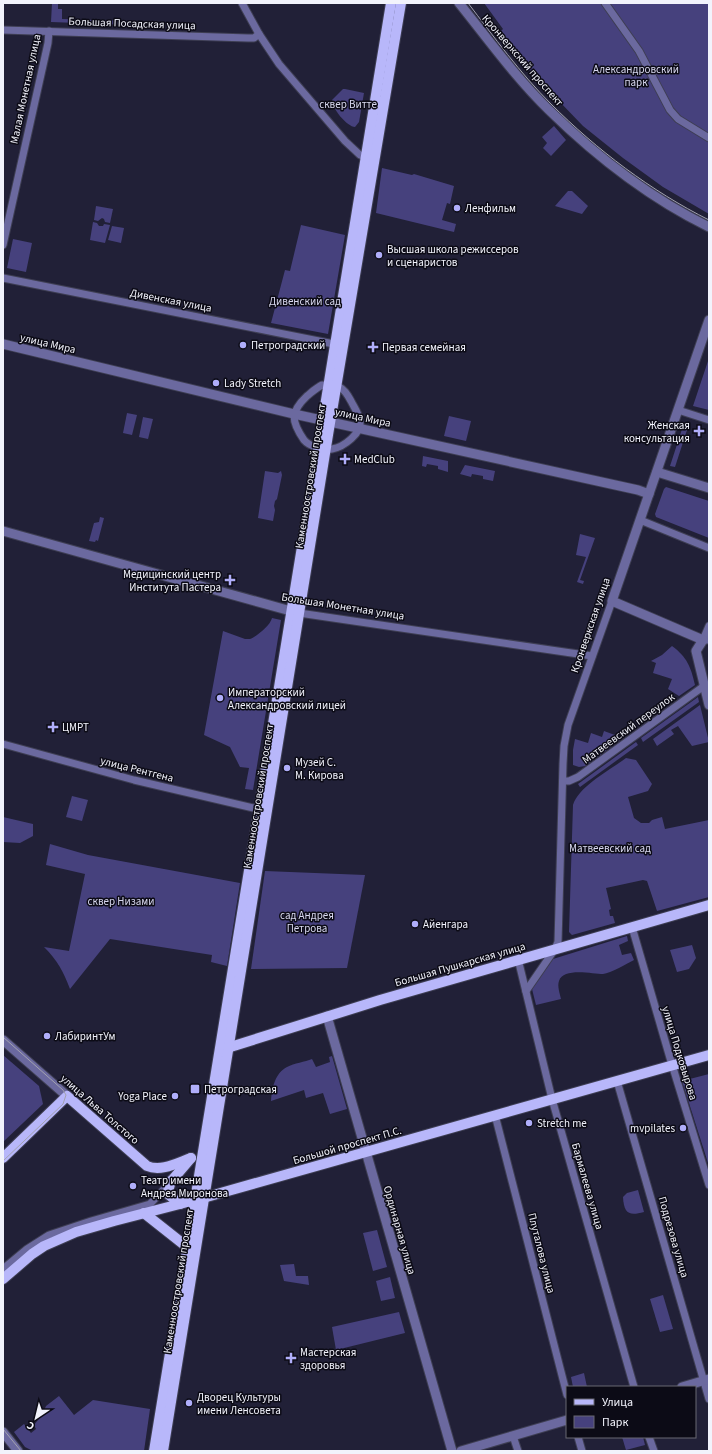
<svg xmlns="http://www.w3.org/2000/svg" width="712" height="1454" viewBox="0 0 712 1454" font-family="'Source Sans 3',sans-serif">
<rect width="100%" height="100%" fill="#212037"/>
<g fill="#46417d">
<path d="M 52,3 L 58,3 L 58,9 L 62,9 L 62,19 L 131,21 L 131,25 L 51,22 Z"/>
<path d="M 484,3 L 709,3 L 709,214 L 663,187 L 623,158 L 583,126 L 531,72 L 499,33 L 503,29 Z"/>
<path d="M 343,89 L 345,89 L 364,93 L 359,122 L 355,127 C 347,127 331,107 332,100 Z"/>
<path d="M 554,126 L 566,140 L 551,156 L 543,148 L 547,143 L 542,137 Z"/>
<path d="M 382,168 L 412,175 L 414,174 L 454,186 L 450,204 L 447,203 L 442,220 L 456,224 L 454,232 L 376,213 Z"/>
<path d="M 568,191 L 572,191 L 588,206 L 582,214 L 555,206 Z"/>
<path d="M 96,206 L 113,209 L 110,223 L 105,222 L 104,219 L 102,218 L 98,221 L 94,220 Z"/>
<path d="M 93,222 L 97,223 L 99,226 L 103,226 L 104,224 L 110,225 L 105,243 L 90,240 Z"/>
<path d="M 301,225 L 345,235 L 328,334 L 271,323 L 285,270 L 290,271 Z"/>
<path d="M 112,226 L 124,228 L 121,243 L 108,240 Z"/>
<path d="M 13,239 L 32,243 L 26,272 L 7,268 Z"/>
<path d="M 709,358 L 709,410 L 693,406 Z"/>
<path d="M 127,413 L 137,415 L 132,435 L 123,433 Z"/>
<path d="M 449,416 L 471,421 L 466,441 L 444,436 Z"/>
<path d="M 143,417 L 153,419 L 148,439 L 139,437 Z"/>
<path d="M 684,423 L 687,430 L 675,467 L 670,466 Z"/>
<path d="M 423,456 L 448,461 L 448,472 L 438,469 L 438,466 L 427,464 L 426,467 L 422,466 Z"/>
<path d="M 465,465 L 495,471 L 493,481 L 483,479 L 483,476 L 472,474 L 471,477 L 460,474 Z"/>
<path d="M 265,471 L 278,473 L 281,471 L 282,475 L 277,499 L 275,501 L 274,506 L 275,510 L 273,521 L 258,518 Z"/>
<path d="M 666,487 L 709,501 L 709,538 L 656,517 L 655,514 L 664,489 Z"/>
<path d="M 100,517 L 104,518 L 98,541 L 96,540 L 95,542 L 89,541 L 94,523 L 99,522 Z"/>
<path d="M 580,534 L 595,538 L 580,580 L 584,581 L 583,584 L 577,582 L 586,557 L 576,555 Z"/>
<path d="M 272,618 L 281,620 L 253,790 L 245,789 L 249,768 L 240,767 L 230,747 L 204,735 L 223,631 L 245,639 L 250,639 C 257,636 270,626 272,618 Z"/>
<path d="M 672,646 C 687,657 691,667 695,685 L 679,696 L 668,689 L 672,679 L 653,673 L 656,663 L 651,661 L 662,655 Z"/>
<path d="M 698,697 L 699,702 L 643,742 L 641,738 Z"/>
<path d="M 700,705 L 709,742 L 692,746 L 678,726 L 671,730 L 674,734 L 657,746 L 653,739 Z"/>
<path d="M 604,731 L 623,738 L 585,766 L 579,767 L 573,765 L 573,750 L 575,739 L 588,743 L 591,733 L 602,737 Z"/>
<path d="M 636,742 L 638,745 L 580,787 L 578,784 Z"/>
<path d="M 626,758 L 636,760 L 652,784 L 648,791 L 628,797 L 634,818 L 641,823 L 649,823 L 652,820 L 662,817 L 665,829 L 709,820 L 709,897 L 657,911 L 647,881 L 643,880 L 606,888 L 611,909 L 609,910 L 610,916 L 613,916 L 615,923 L 572,935 L 569,932 L 573,805 C 579,786 610,770 626,758 Z"/>
<path d="M 72,796 L 88,800 L 82,821 L 66,817 Z"/>
<path d="M 3,817 L 33,824 L 33,836 L 20,843 L 3,842 Z"/>
<path d="M 50,844 L 88,855 L 240,883 L 227,966 L 211,962 L 212,955 L 110,939 L 70,989 C 63,971 58,961 44,947 L 69,951 L 85,874 L 46,865 Z"/>
<path d="M 265,871 L 365,875 L 347,968 L 251,969 Z"/>
<path d="M 627,936 L 628,941 L 619,945 L 622,955 L 631,953 L 634,960 C 626,964 611,973 603,974 C 593,974 563,967 559,981 C 557,986 560,994 561,999 L 536,1005 L 532,989 L 553,959 Z"/>
<path d="M 692,945 L 696,958 L 689,969 L 677,972 L 670,950 Z"/>
<path d="M 3,1055 L 39,1086 L 43,1104 L 3,1142 Z"/>
<path d="M 332,1056 L 347,1109 L 330,1114 L 323,1093 L 306,1098 L 304,1090 L 271,1101 C 272,1088 275,1073 287,1067 C 294,1063 305,1062 312,1059 L 316,1067 L 330,1062 L 329,1057 Z"/>
<path d="M 709,1074 L 709,1166 L 682,1081 Z"/>
<path d="M 638,1190 L 644,1212 C 629,1216 624,1214 623,1197 L 627,1193 Z"/>
<path d="M 377,1230 L 387,1267 L 373,1271 L 363,1233 Z"/>
<path d="M 294,1264 L 296,1276 L 308,1276 L 309,1285 L 284,1281 L 280,1265 Z"/>
<path d="M 390,1277 L 395,1298 L 381,1301 L 376,1281 Z"/>
<path d="M 663,1295 L 673,1329 L 660,1332 L 650,1299 Z"/>
<path d="M 399,1312 L 405,1333 L 336,1350 L 332,1327 Z"/>
<path d="M 584,1373 L 587,1387 L 573,1387 L 571,1377 Z"/>
<path d="M 59,1396 L 74,1415 L 93,1400 L 150,1409 L 144,1451 L 33,1451 L 25,1447 L 14,1432 L 24,1424 L 31,1433 L 36,1429 L 34,1425 L 42,1415 L 46,1406 Z"/>
<path d="M 622,1437 L 643,1437 L 645,1445 L 626,1450 Z"/>
</g>
<g fill="none" stroke-linecap="round" stroke-linejoin="round">
<g stroke="#3e3e53" stroke-width="9">
<g id="minor">
<path d="M 242,3 L 259,34 L 279,64 L 345,141 L 360,155 L 366,157"/>
<path d="M 605,3 L 639,51 L 670,110 L 678,119 L 709,138"/>
<path d="M 3,30 L 248,38 L 254,38 L 259,34"/>
<path d="M 3,245 L 48,43 L 49,31"/>
<path d="M 3,278 L 334,344"/>
<path d="M 322,385 C 339,385 343,386 351,401 C 354,407 359,414 360,421 C 362,433 344,447 332,449 C 324,450 310,447 304,440 C 291,421 290,412 307,396 C 312,392 316,388 322,385 Z"/>
<path d="M 678,410 L 709,420"/>
<path d="M 640,520 L 709,548"/>
<path d="M 299,613 L 592,656"/>
<path d="M 709,626 L 703,640 L 709,640"/>
<path d="M 3,744 L 134,780 L 262,810"/>
<path d="M 563,781 L 569,781 L 578,777 L 704,686"/>
<path d="M 632,927 L 670,1058 L 709,1185"/>
<path d="M 518,959 L 552,1099 L 634,1387"/>
<path d="M 526,991 L 555,949 L 558,942 L 563,764 L 564,746 L 568,725 L 612,601"/>
<path d="M 617,1081 L 709,1399"/>
<path d="M 495,1115 L 567,1395"/>
<path d="M 3,1269 L 27,1249 L 49,1235 L 91,1221 L 150,1204 L 168,1185"/>
<path d="M 513,1436 L 518,1451"/>
<path d="M 578,1437 L 582,1451"/>
<path d="M 649,1437 L 654,1451"/>
</g>
</g>
<g stroke="#3e3e53" stroke-width="11">
<g id="tertiary">
<path d="M 459,3 C 488,39 516,78 549,110 C 596,156 650,198 709,227"/>
<path d="M 3,344 L 294,414 L 638,490 L 649,494"/>
<path d="M 657,472 L 709,488"/>
<path d="M 3,531 L 298,613"/>
<path d="M 703,640 L 612,601 L 709,320"/>
<path d="M 703,640 L 696,651 L 709,705"/>
<path d="M 327,1016 L 452,1451"/>
<path d="M 3,1040 L 67,1096"/>
<path d="M 682,1387 L 709,1379"/>
<path d="M 3,1432 L 18,1451"/>
<path d="M 461,1451 L 567,1420"/>
</g>
</g>
<g stroke="#3e3e53" stroke-width="12">
<g id="primary">
<path d="M 224,1049 L 380,1000 L 709,905"/>
<path d="M 3,1158 L 67,1096 L 147,1166 C 161,1172 177,1163 191,1158"/>
<path d="M 171,1181 L 168,1191 L 169,1195 L 180,1204"/>
<path d="M 168,1185 L 191,1158"/>
<path d="M 144,1213 L 187,1247"/>
<path d="M 3,1279 L 32,1254 L 44,1246 L 76,1232 L 114,1221 L 203,1198 L 709,1055"/>
<path d="M 154,1451 L 391,3"/>
<path d="M 163,1451 L 328,435 L 401,3"/>
</g>
</g>
<use href="#minor" stroke="#6b699f" stroke-width="7"/>
<use href="#tertiary" stroke="#6b699f" stroke-width="9"/>
<use href="#primary" stroke="#b8b7fa" stroke-width="10"/>
<g stroke="#a2a2b0" stroke-width="1">
<path d="M 468,3 C 494,37 520,73 551,104 C 597,150 651,191 709,220"/>
<path d="M 3,1037 L 63,1090 L 66,1095 L 63,1104 L 3,1161"/>
<path d="M 3,1429 L 21,1451"/>
</g>
</g>
<g fill="#b0aefa" stroke="#0c0b16" stroke-width="1.5">
<circle cx="457" cy="208" r="4"/>
<circle cx="379" cy="255" r="4"/>
<circle cx="243" cy="345" r="4"/>
<path d="M371 341h4v4h4v4h-4v4h-4v-4h-4v-4h4z"/>
<circle cx="216" cy="383" r="4"/>
<path d="M697 425h4v4h4v4h-4v4h-4v-4h-4v-4h4z"/>
<path d="M343 453h4v4h4v4h-4v4h-4v-4h-4v-4h4z"/>
<path d="M228 574h4v4h4v4h-4v4h-4v-4h-4v-4h4z"/>
<circle cx="220" cy="698" r="4"/>
<path d="M51 721h4v4h4v4h-4v4h-4v-4h-4v-4h4z"/>
<circle cx="287" cy="768" r="4"/>
<circle cx="415" cy="924" r="4"/>
<circle cx="47" cy="1036" r="4"/>
<rect x="190" y="1084" width="10" height="10" rx="2"/>
<circle cx="175" cy="1096" r="4"/>
<circle cx="529" cy="1123" r="4"/>
<circle cx="683" cy="1128" r="4"/>
<circle cx="133" cy="1186" r="4"/>
<path d="M289 1352h4v4h4v4h-4v4h-4v-4h-4v-4h4z"/>
<circle cx="189" cy="1403" r="4"/>
</g>
<g text-anchor="middle" stroke-width="3" stroke-linejoin="round" paint-order="stroke">
<g font-size="11" fill="#f2f3fc" stroke="#0c0b16">
<text transform="translate(132 23) rotate(2)" y="4">Большая Посадская улица</text>
<text transform="translate(523 60) rotate(49)" y="4">Кронверкский проспект</text>
<text transform="translate(25 89) rotate(-78)" y="4">Малая Монетная улица</text>
<text transform="translate(171 300) rotate(11)" y="4">Дивенская улица</text>
<text transform="translate(48 343) rotate(13)" y="4">улица Мира</text>
<text transform="translate(363 417) rotate(12)" y="4">улица Мира</text>
<text transform="translate(310 476) rotate(-81)" y="4">Каменноостровский проспект</text>
<text transform="translate(343 606) rotate(9)" y="4">Большая Монетная улица</text>
<text transform="translate(590 625) rotate(-71)" y="4">Кронверкская улица</text>
<text transform="translate(628 728) rotate(-36)" y="4">Матвеевский переулок</text>
<text transform="translate(137 769) rotate(14)" y="4">улица Рентгена</text>
<text transform="translate(258 796) rotate(-81)" y="4">Каменноостровский проспект</text>
<text transform="translate(460 964) rotate(-16)" y="4">Большая Пушкарская улица</text>
<text transform="translate(680 1053) rotate(73)" y="4">улица Подковырова</text>
<text transform="translate(100 1109) rotate(41)" y="4">улица Льва Толстого</text>
<text transform="translate(347 1145) rotate(-16)" y="4">Большой проспект П.С.</text>
<text transform="translate(588 1186) rotate(74)" y="4">Бармалеева улица</text>
<text transform="translate(400 1230) rotate(74)" y="4">Ординарная улица</text>
<text transform="translate(674 1237) rotate(74)" y="4">Подрезова улица</text>
<text transform="translate(542 1253) rotate(76)" y="4">Плуталова улица</text>
<text transform="translate(178 1281) rotate(-81)" y="4">Каменноостровский проспект</text>
</g>
<g font-size="11" fill="#d8d8ef" stroke="#0c0b16">
<text x="636" y="73">Александровский<tspan x="636" dy="13">парк</tspan></text>
<text x="348" y="108">сквер Витте</text>
<text x="305" y="305">Дивенский сад</text>
<text x="610" y="852">Матвеевский сад</text>
<text x="121" y="905">сквер Низами</text>
<text x="307" y="919">сад Андрея<tspan x="307" dy="13">Петрова</tspan></text>
</g>
<g font-size="11" fill="#f2f3fc" stroke="#0c0b16" text-anchor="start">
<text x="465" y="212">Ленфильм</text>
<text x="387" y="253">Высшая школа режиссеров<tspan x="387" dy="13">и сценаристов</tspan></text>
<text x="251" y="349">Петроградский</text>
<text x="382" y="351">Первая семейная</text>
<text x="224" y="387">Lady Stretch</text>
<text x="690" y="429" text-anchor="end">Женская<tspan x="690" dy="13">консультация</tspan></text>
<text x="354" y="463">MedClub</text>
<text x="221" y="578" text-anchor="end">Медицинский центр<tspan x="221" dy="13">Института Пастера</tspan></text>
<text x="228" y="696">Императорский<tspan x="228" dy="13">Александровский лицей</tspan></text>
<text x="62" y="731">ЦМРТ</text>
<text x="295" y="766">Музей С.<tspan x="295" dy="13">М. Кирова</tspan></text>
<text x="423" y="928">Айенгара</text>
<text x="55" y="1040">ЛабиринтУм</text>
<text x="204" y="1093">Петроградская</text>
<text x="167" y="1100" text-anchor="end">Yoga Place</text>
<text x="537" y="1127">Stretch me</text>
<text x="675" y="1132" text-anchor="end">mvpilates</text>
<text x="141" y="1184">Театр имени<tspan x="141" dy="13">Андрея Миронова</tspan></text>
<text x="300" y="1356">Мастерская<tspan x="300" dy="13">здоровья</tspan></text>
<text x="197" y="1401">Дворец Культуры<tspan x="197" dy="13">имени Ленсовета</tspan></text>
</g>
</g>
<rect width="712" height="1454" fill="none" stroke="#f2f3fc" stroke-width="8"/>
<rect x="566" y="1386" width="130" height="52" fill="#0c0b16" stroke="#686872"/>
<rect x="574" y="1399" width="20" height="6" fill="#b8b7fa" stroke="#686872"/>
<text x="602" y="1406" font-size="12" fill="#f2f3fc">Улица</text>
<rect x="574" y="1416" width="20" height="12" fill="#46417d" stroke="#686872"/>
<text x="602" y="1426" font-size="12" fill="#f2f3fc">Парк</text>
<g transform="translate(36 1418) rotate(215)" stroke="#0c0b16" stroke-width="3" paint-order="stroke">
<path d="M0-3L7 15L0 10L-7 15Z" fill="#f2f3fc"/>
<text y="-6" font-size="11" font-weight="bold" text-anchor="middle" fill="#f2f3fc">С</text>
</g>
</svg>
